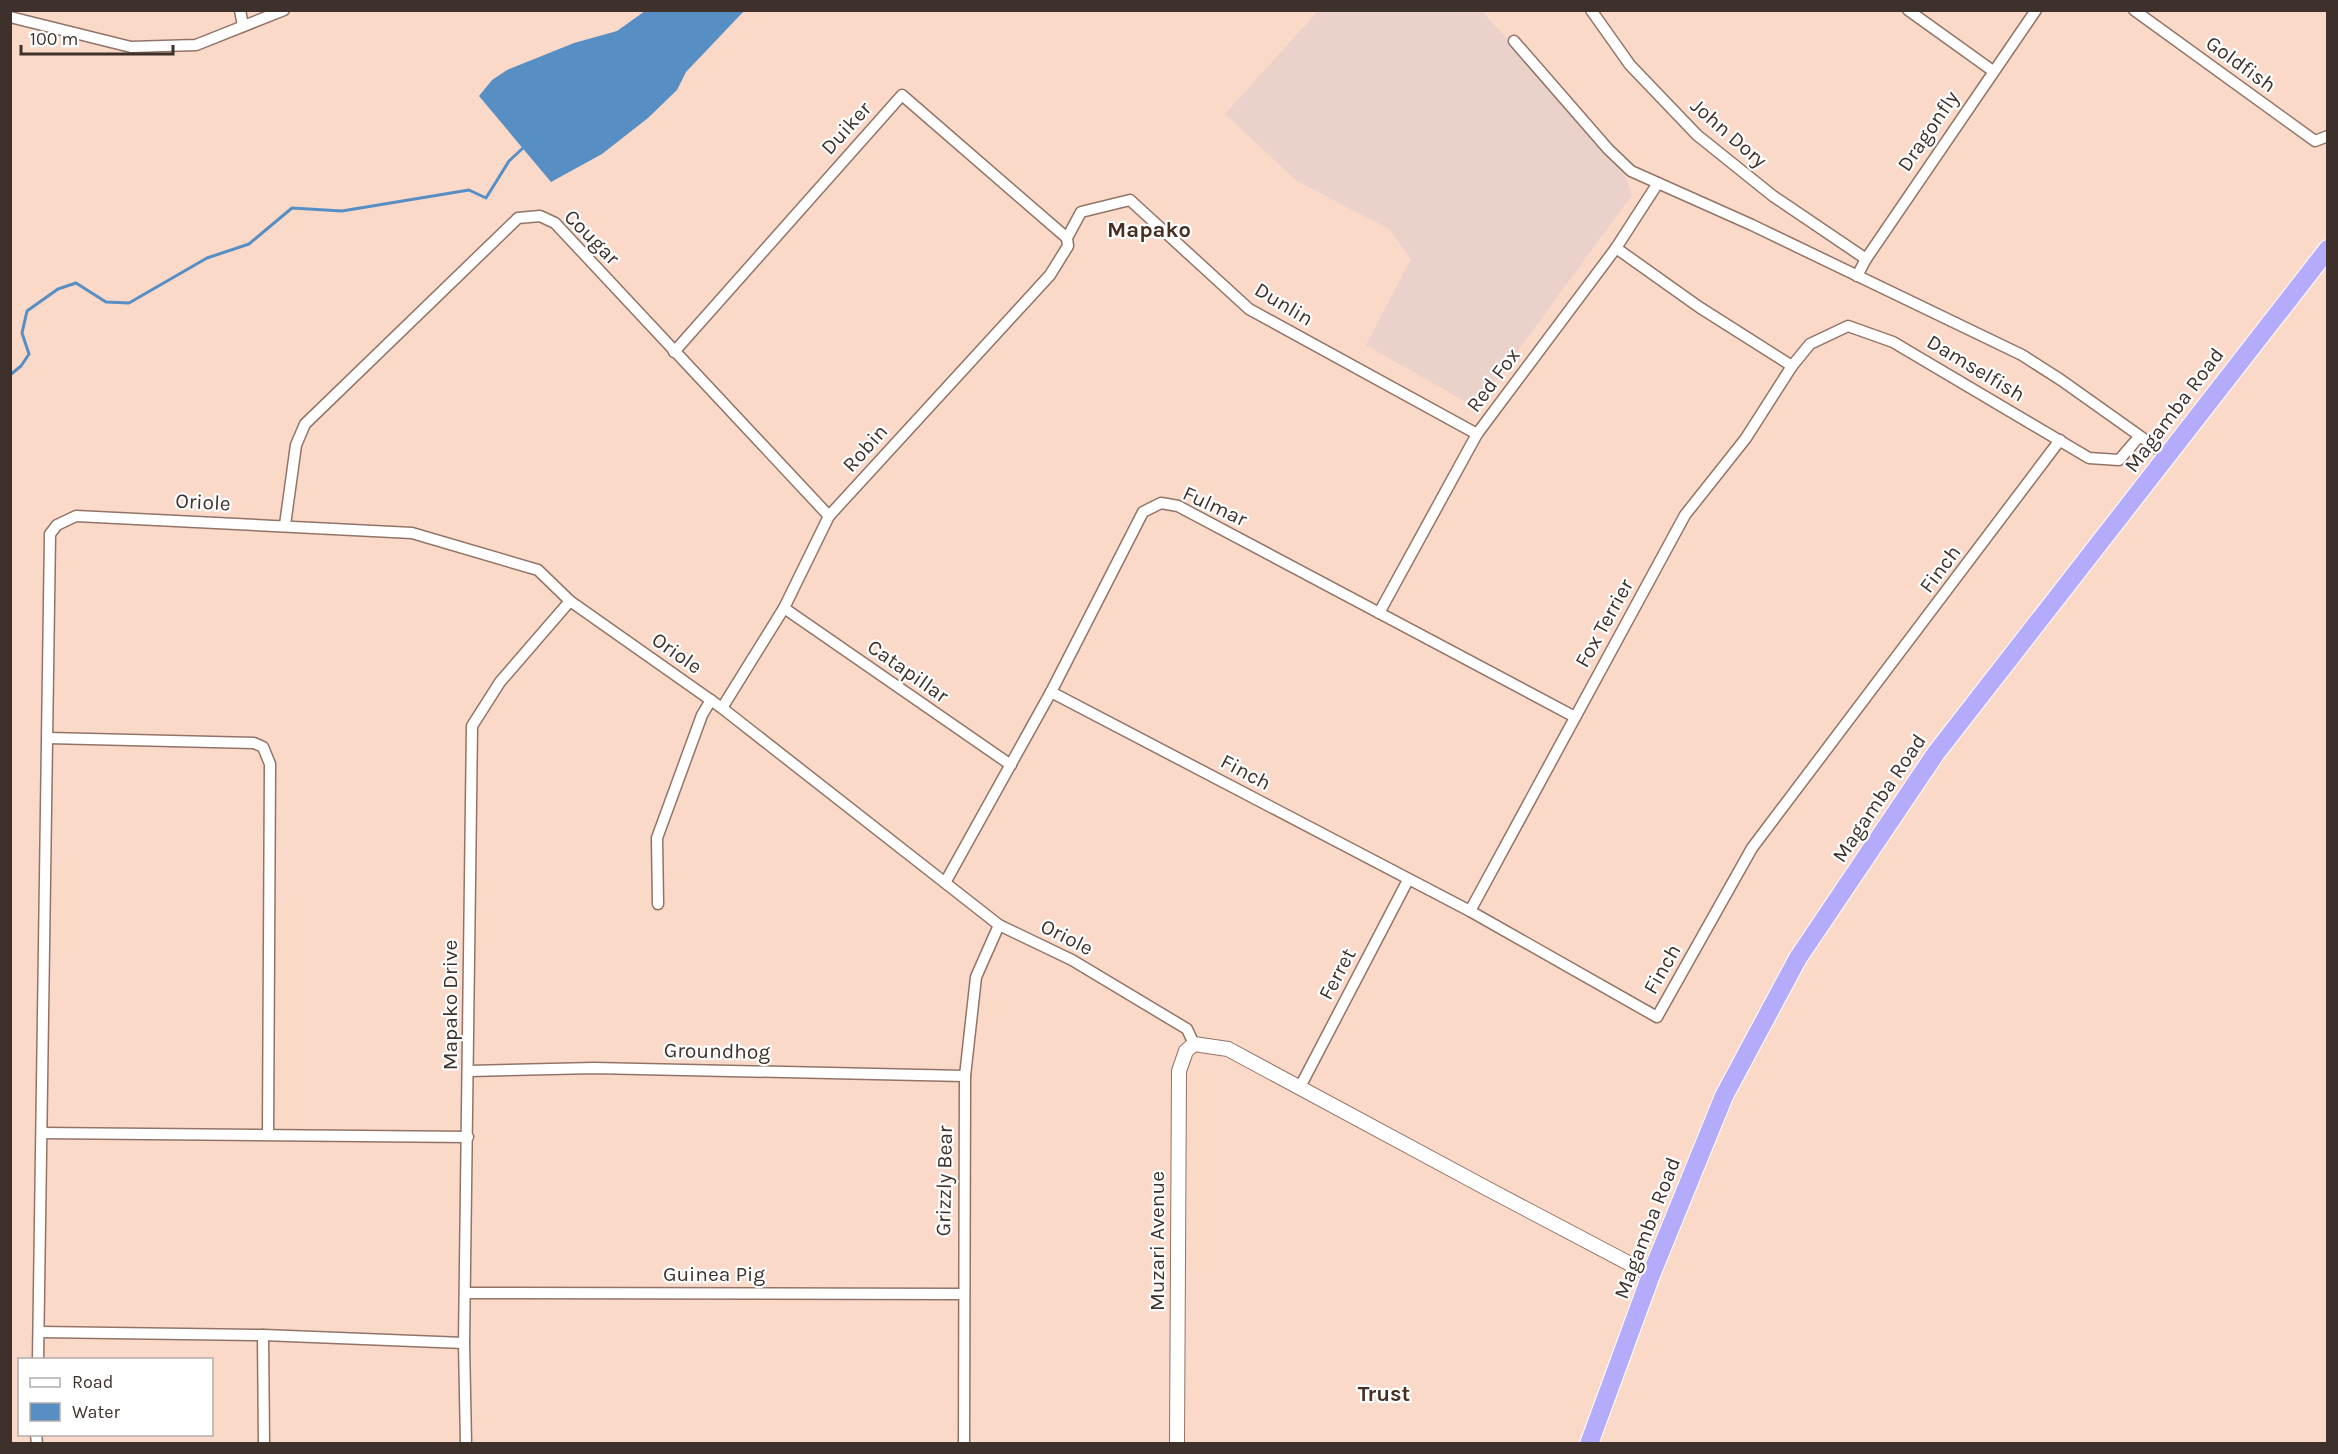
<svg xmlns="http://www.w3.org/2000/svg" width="2338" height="1454" viewBox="0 0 2338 1454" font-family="Karla,sans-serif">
<rect width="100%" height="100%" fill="#fad9c9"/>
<path fill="#ead1c9" d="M 1318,11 L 1482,11 L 1622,168 L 1632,195 L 1483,398 L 1466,402 L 1366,345 L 1411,259 L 1389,229 L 1297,181 L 1225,114 Z"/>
<path fill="#578ec3" d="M 645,11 L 744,11 L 686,72 L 677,90 L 648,118 L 602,154 L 551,182 L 479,96 L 492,80 L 507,70 L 574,43 L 617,31 Z"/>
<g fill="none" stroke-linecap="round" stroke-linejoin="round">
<path stroke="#578ec3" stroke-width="3" d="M 10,375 L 21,366 L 29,354 L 22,333 L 27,311 L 58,289 L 76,283 L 106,302 L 129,303 L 207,258 L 249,244 L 292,208 L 342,211 L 469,190 L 486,198 L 509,161 L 523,148"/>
<g stroke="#927466" stroke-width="13">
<g id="minor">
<path d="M 240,10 L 243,26"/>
<path d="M 1591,10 L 1630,65 L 1697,135 L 1773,196 L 1866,259"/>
<path d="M 1908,10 L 1993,71"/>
<path d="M 2134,10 L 2315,141 L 2328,136"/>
<path d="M 10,17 L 131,47 L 196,45 L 284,10"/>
<path d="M 1514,41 L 1608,149 L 1631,171 L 1752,225 L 2022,355 L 2061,380 L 2168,456"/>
<path d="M 1067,238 L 1081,212 L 1130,200 L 1249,309 L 1477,434"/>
<path d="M 1616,248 L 1699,307 L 1792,366"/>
<path d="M 1857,276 L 1866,259 L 2036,10"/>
<path d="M 674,352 L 902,95 L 1067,238"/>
<path d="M 285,525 L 296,445 L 305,424 L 518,218 L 540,216 L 555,223 L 829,516"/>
<path d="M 784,608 L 1011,765"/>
<path d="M 1379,613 L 1477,434 L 1616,248 L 1658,183"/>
<path d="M 1051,692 L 1470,911 L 1657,1017 L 1752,848 L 2060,440"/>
<path d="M 722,708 L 784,608 L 829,516 L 1050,275 L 1068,246 L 1067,238"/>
<path d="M 48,738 L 254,743 L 263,747 L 270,764 L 268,1133"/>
<path d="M 946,881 L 1051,692 L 1143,512 L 1161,503 L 1178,506 L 1575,717"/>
<path d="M 658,904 L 657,838 L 702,715 L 711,700"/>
<path d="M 1470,911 L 1685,515 L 1746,438 L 1792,366 L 1810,344 L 1848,326 L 1893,342 L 2089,458 L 2119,460 L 2139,437"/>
<path d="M 469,1071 L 594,1068 L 965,1076"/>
<path d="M 1300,1087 L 1408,880"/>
<path d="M 42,1133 L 468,1137"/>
<path d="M 465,1293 L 963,1294"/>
<path d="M 40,1332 L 263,1335 L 464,1343"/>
<path d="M 263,1335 L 264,1444"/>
<path d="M 38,1360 L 50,534 L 57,525 L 76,516 L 412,533 L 538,570 L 570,601 L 722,708 L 999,925 L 1072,960 L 1187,1029 L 1194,1044"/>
<path d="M 36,1434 L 37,1444"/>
<path d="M 466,1444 L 464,1343 L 472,726 L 500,682 L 570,601"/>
<path d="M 964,1444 L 965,1076 L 976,977 L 999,925"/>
</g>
</g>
<g stroke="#927466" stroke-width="16">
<path id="tertiary" d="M 1177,1444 L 1179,1071 L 1186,1051 L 1194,1044 L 1228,1049 L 1488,1189 L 1651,1275"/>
</g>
<g stroke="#fff" stroke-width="20">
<path id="trunk" d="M 1589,1444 L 1651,1275 L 1724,1096 L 1798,958 L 1936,753 L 2328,249"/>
</g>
<use href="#minor" stroke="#fff" stroke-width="10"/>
<use href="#tertiary" stroke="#fff" stroke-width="14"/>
<use href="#trunk" stroke="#b4acfa" stroke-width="18"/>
</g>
<g text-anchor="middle" stroke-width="4.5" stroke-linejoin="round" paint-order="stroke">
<g font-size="21" fill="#3e312b" stroke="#fff">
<text transform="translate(2241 64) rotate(36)" y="7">Goldfish</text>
<text transform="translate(846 128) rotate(-48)" y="7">Duiker</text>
<text transform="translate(1928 131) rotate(-56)" y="7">Dragonfly</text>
<text transform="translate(1729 133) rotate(41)" y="7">John Dory</text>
<text transform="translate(592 237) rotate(45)" y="7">Cougar</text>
<text transform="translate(1284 304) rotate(31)" y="7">Dunlin</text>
<text transform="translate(1976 368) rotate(31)" y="7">Damselfish</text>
<text transform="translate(1493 380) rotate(-53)" y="7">Red Fox</text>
<text transform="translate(2174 410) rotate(-53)" y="7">Magamba Road</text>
<text transform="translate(865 448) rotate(-48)" y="7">Robin</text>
<text transform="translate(203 502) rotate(3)" y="7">Oriole</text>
<text transform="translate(1215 506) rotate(25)" y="7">Fulmar</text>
<text transform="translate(1940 569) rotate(-53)" y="7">Finch</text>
<text transform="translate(1604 623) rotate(-61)" y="7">Fox Terrier</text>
<text transform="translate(677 653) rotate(35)" y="7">Oriole</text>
<text transform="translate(908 671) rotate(35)" y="7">Catapillar</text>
<text transform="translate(1246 772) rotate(28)" y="7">Finch</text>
<text transform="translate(1879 798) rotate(-56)" y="7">Magamba Road</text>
<text transform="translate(1067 937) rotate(27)" y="7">Oriole</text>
<text transform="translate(1662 969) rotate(-60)" y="7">Finch</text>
<text transform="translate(1337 974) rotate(-62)" y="7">Ferret</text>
<text transform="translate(450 1005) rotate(-90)" y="7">Mapako Drive</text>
<text transform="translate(717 1051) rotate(1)" y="7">Groundhog</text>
<text transform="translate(944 1181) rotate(-89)" y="7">Grizzly Bear</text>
<text transform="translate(1647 1228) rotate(-69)" y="7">Magamba Road</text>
<text transform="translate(1157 1241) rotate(-90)" y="7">Muzari Avenue</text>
<text x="714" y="1281">Guinea Pig</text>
</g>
<g font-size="22" font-weight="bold" fill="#472e21" stroke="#fff">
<text x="1149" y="237">Mapako</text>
<text x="1384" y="1401">Trust</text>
</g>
</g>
<rect width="2338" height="1454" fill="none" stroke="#3e312b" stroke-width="24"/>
<rect x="18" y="1358" width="195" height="78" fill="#ffffff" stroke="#b2adaa" stroke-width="1.5"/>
<rect x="30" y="1378" width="30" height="9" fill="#ffffff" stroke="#b2adaa" stroke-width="1.5"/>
<text x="72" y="1388" font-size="18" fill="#3e312b">Road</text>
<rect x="30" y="1403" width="30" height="18" fill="#578ec3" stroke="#b2adaa" stroke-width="1.5"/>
<text x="72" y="1418" font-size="18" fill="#3e312b">Water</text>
<path d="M21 45v9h152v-9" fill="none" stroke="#3e312b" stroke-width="3"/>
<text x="30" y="45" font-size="18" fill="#3e312b" stroke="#ffffff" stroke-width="4.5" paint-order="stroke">100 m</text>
</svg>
